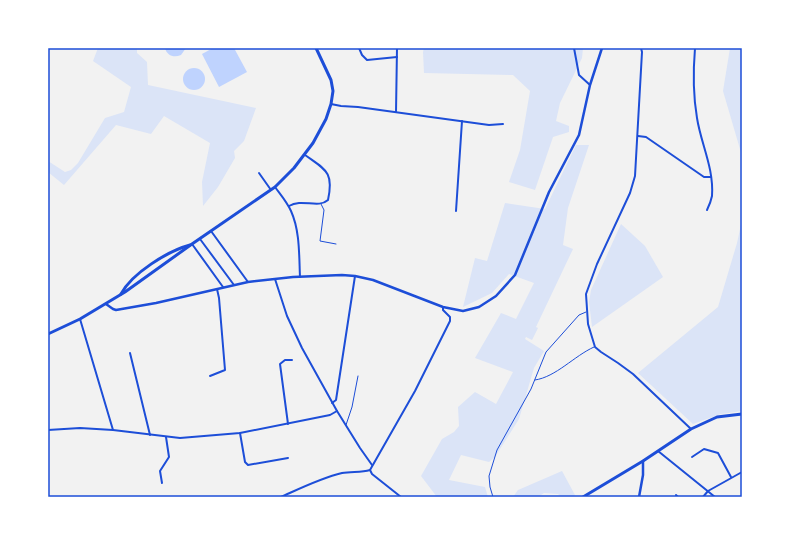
<svg xmlns="http://www.w3.org/2000/svg" width="790" height="545" viewBox="0 0 790 545" font-family="Rubik,sans-serif">
<rect width="100%" height="100%" fill="#f2f2f2"/>
<g fill="#dbe4f7">
<path d="M 98,48 L 137,48 L 137,53 L 147,62 L 148,85 L 256,108 L 244,141 L 234,151 L 235,158 L 218,187 L 203,206 L 202,182 L 210,143 L 164,116 L 151,134 L 116,125 L 64,185 L 48,172 L 48,161 L 65,172 L 71,170 L 78,163 L 105,118 L 124,112 L 131,87 L 93,61 Z"/>
<path d="M 424,48 L 583,48 L 582,58 L 560,103 L 556,121 L 569,126 L 569,132 L 553,137 L 535,190 L 509,182 L 520,150 L 530,91 L 513,75 L 424,73 L 423,52 Z"/>
<path d="M 730,48 L 742,48 L 742,156 L 723,91 Z"/>
<path d="M 576,145 L 589,145 L 568,208 L 563,245 L 573,249 L 536,327 L 538,328 L 532,340 L 526,337 L 525,339 L 544,351 L 534,368 L 519,419 L 495,457 L 489,462 L 461,455 L 449,480 L 485,487 L 488,497 L 437,497 L 421,476 L 442,439 L 454,432 L 459,426 L 458,407 L 475,392 L 496,404 L 513,372 L 475,358 L 501,313 L 516,319 L 534,283 L 509,274 L 492,293 L 463,307 L 475,258 L 487,261 L 505,203 L 545,209 Z"/>
<path d="M 742,220 L 742,411 L 721,414 L 693,424 L 638,373 L 718,307 L 737,243 Z"/>
<path d="M 621,224 L 645,246 L 663,277 L 592,327 L 589,302 L 591,290 Z"/>
<path d="M 562,471 L 575,495 L 573,497 L 561,497 L 558,494 L 544,493 L 538,497 L 513,497 L 518,490 Z"/>
</g>
<g fill="#bfd3fe">
<path d="M 165,48 L 186,48 L 181,55 C 174,58 167,56 165,48 Z"/>
<path d="M 213,48 L 234,48 L 247,72 L 219,87 L 202,54 Z"/>
<circle cx="194" cy="79" r="11"/>
</g>
<g fill="none" stroke-linecap="round" stroke-linejoin="round">
<g stroke="#1d4ed8" stroke-width="1">
<path d="M 321,204 L 324,210 L 320,241 L 336,244"/>
<path d="M 535,380 C 556,377 574,356 594,347"/>
<path d="M 346,425 L 352,407 L 358,376"/>
<path d="M 493,497 L 490,487 L 489,476 L 497,450 L 531,389 L 546,352 L 579,315 L 586,312"/>
</g>
<g stroke="#1d4ed8" stroke-width="2">
<path d="M 359,48 L 362,55 L 367,60 L 397,57"/>
<path d="M 574,48 L 579,75 L 590,85"/>
<path d="M 641,48 L 642,52 L 635,176 L 630,193 L 597,264 L 586,294 L 588,324 L 595,347 L 601,352 L 618,363 L 633,374 L 691,429"/>
<path d="M 695,48 C 693,72 693,95 697,118 C 701,144 714,168 712,196 C 711,201 709,206 707,210"/>
<path d="M 331,104 L 341,106 L 358,107 L 489,125 L 503,124"/>
<path d="M 396,112 L 397,48"/>
<path d="M 638,136 L 646,137 L 704,177 L 711,177"/>
<path d="M 259,173 L 271,190"/>
<path d="M 275,187 C 280,194 287,202 291,211 C 300,231 299,255 300,277"/>
<path d="M 289,206 C 302,198 318,209 328,200 C 334,172 326,170 305,155"/>
<path d="M 456,211 L 462,121"/>
<path d="M 211,231 L 248,282"/>
<path d="M 200,239 L 234,285"/>
<path d="M 192,244 L 223,287"/>
<path d="M 275,279 L 287,316 L 302,348 L 337,411 L 360,448 L 372,465"/>
<path d="M 80,319 L 113,430"/>
<path d="M 130,353 L 150,435"/>
<path d="M 210,376 L 225,370 L 219,298 L 217,289"/>
<path d="M 332,403 L 336,400 L 355,276"/>
<path d="M 288,424 L 280,364 L 285,360 L 292,360"/>
<path d="M 48,430 L 80,428 L 113,430 L 180,438 L 240,433 L 330,415 L 337,411"/>
<path d="M 240,433 L 245,462 L 248,465 L 288,458"/>
<path d="M 658,451 L 715,497"/>
<path d="M 692,457 L 704,449 L 718,453 L 731,477"/>
<path d="M 370,470 L 372,474 L 401,497"/>
<path d="M 162,483 L 160,471 L 169,457 L 166,437"/>
<path d="M 676,495 L 678,497"/>
<path d="M 281,497 C 301,488 321,478 342,473 C 351,471 361,473 370,470 L 415,391 L 450,321 L 450,317 L 443,310 L 443,307"/>
<path d="M 703,497 L 708,491 L 742,472"/>
</g>
<g stroke="#1d4ed8" stroke-width="2.5">
<path d="M 106,304 L 113,309 L 116,310 L 156,303 L 248,282 L 293,277 L 342,275 L 355,276 L 373,280 L 443,307 L 463,311 L 479,307 L 496,296 L 515,275 L 549,192 L 579,135 L 590,85 L 602,48"/>
<path d="M 639,497 L 643,475 L 643,461"/>
</g>
<g stroke="#1d4ed8" stroke-width="3">
<path d="M 121,294 C 132,273 168,251 190,245"/>
<path d="M 48,334 L 80,319 L 125,292 L 192,244 L 275,187 L 294,168 L 313,143 L 326,119 L 331,104 L 333,91 L 331,80 L 316,48"/>
<path d="M 583,497 L 643,461 L 691,429 L 717,417 L 742,414"/>
</g>
</g>
<rect width="790" height="545" fill="none" stroke="#ffffff" stroke-width="98"/>
<rect x="49" y="49" width="692" height="447" fill="none" stroke="#1d4ed8" stroke-width="1.5"/>
</svg>
